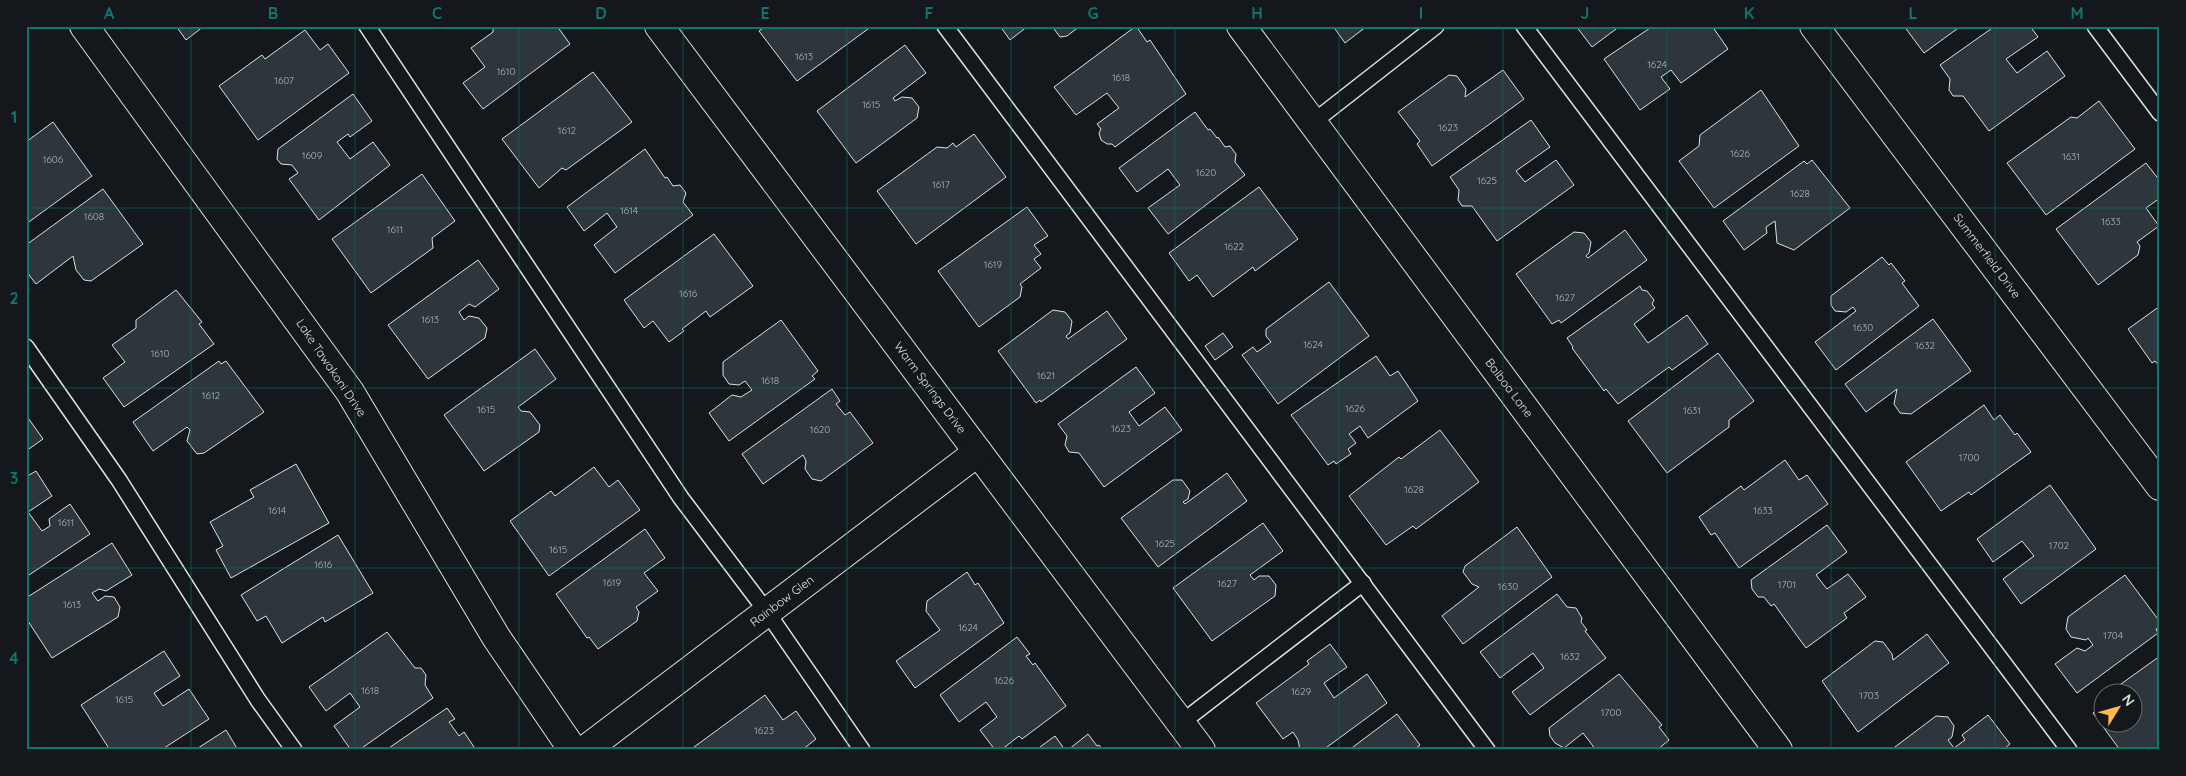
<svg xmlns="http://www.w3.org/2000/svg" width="2186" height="776" viewBox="0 0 2186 776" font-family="Quicksand,sans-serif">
<rect width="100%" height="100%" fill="#14181c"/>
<g fill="#2c363c" stroke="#d8e6dc">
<path d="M 176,26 L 204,26 L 186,40 Z"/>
<path d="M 493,26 L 557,26 L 570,44 L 483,109 L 463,83 L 485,67 L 471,48 L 493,32 Z"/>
<path d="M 766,26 L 872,26 L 797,81 L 759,31 Z"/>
<path d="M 1000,26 L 1028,26 L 1010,40 Z"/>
<path d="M 1052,26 L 1080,26 L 1067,36 L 1060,37 Z"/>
<path d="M 1136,26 L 1147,42 L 1150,40 L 1186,94 L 1115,147 L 1112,144 L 1107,144 L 1101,140 L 1099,133 L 1101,129 L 1097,124 L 1119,108 L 1107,93 L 1076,115 L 1054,87 Z"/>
<path d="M 1333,26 L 1367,26 L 1345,43 Z"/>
<path d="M 1576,26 L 1620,26 L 1592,47 Z"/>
<path d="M 1653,26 L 1712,26 L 1728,49 L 1681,83 L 1671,70 L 1661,77 L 1670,89 L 1640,110 L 1604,59 Z"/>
<path d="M 1904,26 L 1961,26 L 1924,53 Z"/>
<path d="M 1995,26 L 2030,26 L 2038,37 L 2006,59 L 2017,73 L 2047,51 L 2065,76 L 1989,131 L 1963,96 L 1953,96 L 1949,90 L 1950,79 L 1940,65 Z"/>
<path d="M 305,30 L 320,50 L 328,44 L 349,73 L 258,140 L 219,86 L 262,55 L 265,59 Z"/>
<path d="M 905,45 L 926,73 L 893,98 L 895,101 L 902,97 L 912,98 L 919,107 L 917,118 L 856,163 L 817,111 Z"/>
<path d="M 1503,70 L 1524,99 L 1432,166 L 1417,144 L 1420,141 L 1398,112 L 1449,75 L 1457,76 L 1466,89 L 1465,97 Z"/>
<path d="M 593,72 L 632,122 L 566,170 L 562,168 L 539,188 L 502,139 Z"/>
<path d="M 1761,90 L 1799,146 L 1714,208 L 1679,161 L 1699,146 L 1700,135 Z"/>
<path d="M 353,94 L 372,121 L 350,137 L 348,134 L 337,142 L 350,159 L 373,142 L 390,165 L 319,220 L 289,179 L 298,173 L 292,165 L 281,164 L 277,159 L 278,149 Z"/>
<path d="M 2099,101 L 2135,149 L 2046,215 L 2007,163 L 2071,117 L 2077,118 Z"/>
<path d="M 1195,112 L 1208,130 L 1210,129 L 1217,138 L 1218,137 L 1225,147 L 1230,146 L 1236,154 L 1235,162 L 1245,175 L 1168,234 L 1148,208 L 1180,185 L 1168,169 L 1137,192 L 1119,168 Z"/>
<path d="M 1531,120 L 1550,147 L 1516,171 L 1525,182 L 1556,160 L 1574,185 L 1497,241 L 1472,206 L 1462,206 L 1458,200 L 1459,190 L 1450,177 Z"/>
<path d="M 53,122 L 92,176 L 26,224 L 26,142 Z"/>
<path d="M 974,134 L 1006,177 L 916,244 L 877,191 L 937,147 L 947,148 L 953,143 L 956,147 Z"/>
<path d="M 645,149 L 665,178 L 667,177 L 673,186 L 680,185 L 686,193 L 683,202 L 693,215 L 615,273 L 594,245 L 617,227 L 607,213 L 584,231 L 567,207 Z"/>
<path d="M 1812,160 L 1850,208 L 1794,250 L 1777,243 L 1775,221 L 1766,227 L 1767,233 L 1744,250 L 1723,221 L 1804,161 L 1807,164 Z"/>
<path d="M 2146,163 L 2160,181 L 2160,198 L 2146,208 L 2159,226 L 2137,242 L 2140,246 L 2138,255 L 2098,285 L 2056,229 Z"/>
<path d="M 422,174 L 455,221 L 432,238 L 433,248 L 371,293 L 332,239 Z"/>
<path d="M 1259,187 L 1298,239 L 1255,271 L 1253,267 L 1213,297 L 1197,275 L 1189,281 L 1169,253 Z"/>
<path d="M 103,189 L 143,244 L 91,281 L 84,280 L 76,270 L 73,256 L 36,284 L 26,271 L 26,245 Z"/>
<path d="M 1027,207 L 1048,236 L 1034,245 L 1041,254 L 1034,259 L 1041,268 L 1020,284 L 1022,287 L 1020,297 L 979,327 L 938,271 Z"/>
<path d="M 1625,230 L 1647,260 L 1561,323 L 1559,320 L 1552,324 L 1516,274 L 1574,232 L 1584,233 L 1591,242 L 1589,253 L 1586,256 L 1588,258 Z"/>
<path d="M 714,234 L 753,286 L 710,317 L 706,311 L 682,329 L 684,331 L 669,342 L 653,321 L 644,328 L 624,300 Z"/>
<path d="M 1882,257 L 1889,265 L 1891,263 L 1905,281 L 1902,283 L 1919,306 L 1836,370 L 1815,342 L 1856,311 L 1853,307 L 1846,312 L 1835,311 L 1831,305 L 1831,296 Z"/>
<path d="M 478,260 L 499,289 L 475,307 L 469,304 L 459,312 L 464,320 L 469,316 L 479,318 L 487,328 L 485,338 L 428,379 L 388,325 Z"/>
<path d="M 1329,282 L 1369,336 L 1278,404 L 1242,355 L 1253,347 L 1257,352 L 1271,342 L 1266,336 L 1266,329 Z"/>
<path d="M 1640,286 L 1642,290 L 1647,291 L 1654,300 L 1652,304 L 1655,308 L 1634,324 L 1648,343 L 1687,315 L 1708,344 L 1672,370 L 1669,367 L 1618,404 L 1606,389 L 1604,391 L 1572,348 L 1573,347 L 1567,338 Z"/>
<path d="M 176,290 L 202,322 L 199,324 L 214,344 L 124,407 L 103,378 L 125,362 L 112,345 L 136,328 L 136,320 Z"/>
<path d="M 2160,306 L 2160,367 L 2155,361 L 2152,363 L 2128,329 Z"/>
<path d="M 1053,310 L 1065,312 L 1072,321 L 1070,333 L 1066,336 L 1068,339 L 1107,311 L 1127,339 L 1041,402 L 1040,400 L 1036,403 L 998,351 Z"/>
<path d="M 1933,319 L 1971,371 L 1911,414 L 1900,413 L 1894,404 L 1897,389 L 1866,412 L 1845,384 Z"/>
<path d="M 781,320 L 818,371 L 812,376 L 815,379 L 729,441 L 709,413 L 732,395 L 741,397 L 752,390 L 745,381 L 739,385 L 729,384 L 723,375 L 723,362 Z"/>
<path d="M 1223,333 L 1233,347 L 1215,360 L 1205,346 Z"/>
<path d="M 535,349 L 556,379 L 518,407 L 521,411 L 530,412 L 540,425 L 539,432 L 484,471 L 444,415 Z"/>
<path d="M 1718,353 L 1754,401 L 1729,420 L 1729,427 L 1667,473 L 1628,421 Z"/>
<path d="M 1376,356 L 1390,376 L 1398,371 L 1418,401 L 1368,438 L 1360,426 L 1349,434 L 1356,443 L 1348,449 L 1351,454 L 1336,464 L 1334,461 L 1328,465 L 1291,415 Z"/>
<path d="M 219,361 L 221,364 L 226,361 L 264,412 L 204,453 L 197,454 L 187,441 L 190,430 L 187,427 L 153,451 L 133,422 Z"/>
<path d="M 1136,367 L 1155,393 L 1129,412 L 1139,426 L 1165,407 L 1182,430 L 1104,487 L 1079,453 L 1069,452 L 1065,445 L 1067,436 L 1058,424 Z"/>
<path d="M 832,389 L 840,401 L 836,404 L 845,415 L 850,412 L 873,443 L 821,481 L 812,479 L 805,469 L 806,461 L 803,455 L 763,484 L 742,454 Z"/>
<path d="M 1984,405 L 1994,420 L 2000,415 L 2015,435 L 2017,433 L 2031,452 L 1971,495 L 1969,492 L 1941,511 L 1906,462 Z"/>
<path d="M 26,415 L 43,439 L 26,451 Z"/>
<path d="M 1440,430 L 1479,482 L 1416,529 L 1413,526 L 1386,545 L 1349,496 L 1399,457 L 1401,459 Z"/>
<path d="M 1785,460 L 1799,480 L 1807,475 L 1828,504 L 1739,568 L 1715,533 L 1711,535 L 1699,517 L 1741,486 L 1744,490 Z"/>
<path d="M 296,464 L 329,523 L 231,578 L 216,550 L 223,546 L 210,522 L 254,497 L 250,490 Z"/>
<path d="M 594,467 L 609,487 L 618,480 L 640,510 L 549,576 L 510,521 L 551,491 L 555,496 Z"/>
<path d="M 36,471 L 52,496 L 28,512 L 42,531 L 50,526 L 49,519 L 70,504 L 90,534 L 26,577 L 26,477 Z"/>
<path d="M 1227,473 L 1247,501 L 1158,567 L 1121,518 L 1173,480 L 1182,480 L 1190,491 L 1188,499 L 1183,502 L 1185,504 Z"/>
<path d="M 2050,485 L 2096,549 L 2021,604 L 2003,579 L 2034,556 L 2022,541 L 1993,562 L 1977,539 Z"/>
<path d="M 1263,523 L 1283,551 L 1250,575 L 1254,580 L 1259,576 L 1269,576 L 1276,585 L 1275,596 L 1212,641 L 1173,588 Z"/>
<path d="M 1827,525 L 1847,552 L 1816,575 L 1827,589 L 1848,574 L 1866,597 L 1844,613 L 1847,618 L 1806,648 L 1774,604 L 1771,606 L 1764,597 L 1758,597 L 1752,589 L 1751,580 Z"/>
<path d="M 1517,527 L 1552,577 L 1463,644 L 1442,616 L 1479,587 L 1472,584 L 1463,572 L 1465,566 Z"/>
<path d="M 645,529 L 665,558 L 644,573 L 658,591 L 636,607 L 639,612 L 637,621 L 598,649 L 589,637 L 587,638 L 556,594 Z"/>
<path d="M 338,535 L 373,593 L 325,622 L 323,617 L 282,643 L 266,616 L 257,621 L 241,595 Z"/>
<path d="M 112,543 L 132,575 L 106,591 L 99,589 L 92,593 L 98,601 L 105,596 L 114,597 L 120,607 L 118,617 L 52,658 L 26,618 L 26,598 Z"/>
<path d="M 967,572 L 975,585 L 978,583 L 1004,623 L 915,688 L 896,661 L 940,630 L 926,611 L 927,601 Z"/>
<path d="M 2125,575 L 2160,622 L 2160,627 L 2156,629 L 2158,633 L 2077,693 L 2055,664 L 2077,648 L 2085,651 L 2093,645 L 2088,638 L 2086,640 L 2071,637 L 2066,629 L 2068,617 Z"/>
<path d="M 1557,594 L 1567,607 L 1576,608 L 1582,618 L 1581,622 L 1587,630 L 1585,631 L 1606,658 L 1530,715 L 1512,692 L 1544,668 L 1533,653 L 1500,678 L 1480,652 Z"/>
<path d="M 387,632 L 415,668 L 421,668 L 426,675 L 425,685 L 433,698 L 359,750 L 351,750 L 334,726 L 360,707 L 350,693 L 326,711 L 309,687 Z"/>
<path d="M 1927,634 L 1949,663 L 1858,732 L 1822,681 L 1875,641 L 1883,642 L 1892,654 L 1893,660 Z"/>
<path d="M 1017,637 L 1030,654 L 1026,656 L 1033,665 L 1035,663 L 1066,706 L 1022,739 L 1019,736 L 1001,750 L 995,750 L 980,730 L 997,717 L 986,702 L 959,722 L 940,695 Z"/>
<path d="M 1330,644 L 1347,667 L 1324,683 L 1334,698 L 1367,674 L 1387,703 L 1323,750 L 1300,750 L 1298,740 L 1293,732 L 1283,739 L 1256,703 L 1309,664 L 1307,661 Z"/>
<path d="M 164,651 L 180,676 L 154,693 L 163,706 L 189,689 L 209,719 L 161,750 L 110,750 L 81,705 Z"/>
<path d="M 2160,656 L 2160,750 L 2120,750 L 2093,713 L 2104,706 L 2104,724 L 2134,724 L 2134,694 L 2117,694 L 2114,689 Z"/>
<path d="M 1619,674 L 1662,725 L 1659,727 L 1669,740 L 1657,750 L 1596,750 L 1583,733 L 1564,748 L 1555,743 L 1550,736 L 1549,728 Z"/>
<path d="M 765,695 L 783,720 L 796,711 L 816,739 L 802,750 L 690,750 Z"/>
<path d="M 447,708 L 455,719 L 449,722 L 459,736 L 464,732 L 476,750 L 386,750 Z"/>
<path d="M 1397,714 L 1420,745 L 1413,750 L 1349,750 Z"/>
<path d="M 1988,715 L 2010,744 L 2003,750 L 1891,750 L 1936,716 L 1948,717 L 1954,726 L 1952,737 L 1948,740 L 1954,748 L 1965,740 L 1962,735 Z"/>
<path d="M 226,730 L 238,750 L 195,750 Z"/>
<path d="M 1088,734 L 1097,746 L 1099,745 L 1103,750 L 1068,750 Z"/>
<path d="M 1055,736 L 1065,750 L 1036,750 Z"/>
</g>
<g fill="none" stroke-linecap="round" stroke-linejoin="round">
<g stroke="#d8e6dc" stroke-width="18">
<g id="lane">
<path d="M 367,26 L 681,498 L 767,612 L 862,750"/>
<path d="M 945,26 L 1487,750"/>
<path d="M 1524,26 L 2069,750"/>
<path d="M 2095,26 L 2160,113"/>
<path d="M 1312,123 L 1436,26"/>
<path d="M 26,347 L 119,480 L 258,700 L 294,750"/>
<path d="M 1181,723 L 1363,583"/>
</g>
</g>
<g stroke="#d8e6dc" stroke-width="30">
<g id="street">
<path d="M 84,26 L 350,392 L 496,637 L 573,750"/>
<path d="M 659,26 L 1201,750"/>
<path d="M 1241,26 L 1778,750"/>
<path d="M 1814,26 L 2160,486"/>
<path d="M 585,750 L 978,452"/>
</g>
</g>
<use href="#lane" stroke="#14181c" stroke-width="15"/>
<use href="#street" stroke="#14181c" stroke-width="28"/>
</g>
<path fill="none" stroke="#0f766e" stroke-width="1" stroke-opacity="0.55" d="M 191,26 L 191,750M 355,26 L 355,750M 519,26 L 519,750M 683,26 L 683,750M 847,26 L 847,750M 1011,26 L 1011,750M 1175,26 L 1175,750M 1339,26 L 1339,750M 1503,26 L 1503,750M 1667,26 L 1667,750M 1831,26 L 1831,750M 1995,26 L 1995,750M 26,208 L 2160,208M 26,388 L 2160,388M 26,568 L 2160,568"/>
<g text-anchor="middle" stroke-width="4" stroke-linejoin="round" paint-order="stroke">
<g font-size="10" fill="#adbab4">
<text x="804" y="60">1613</text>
<text x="1657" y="68">1624</text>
<text x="506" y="75">1610</text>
<text x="1121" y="81">1618</text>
<text x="284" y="84">1607</text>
<text x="871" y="108">1615</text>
<text x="1448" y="131">1623</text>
<text x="567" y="134">1612</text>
<text x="1740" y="157">1626</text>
<text x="312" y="159">1609</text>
<text x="2071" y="160">1631</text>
<text x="53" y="163">1606</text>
<text x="1206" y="176">1620</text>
<text x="1487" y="184">1625</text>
<text x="941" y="188">1617</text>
<text x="1800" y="197">1628</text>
<text x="629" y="214">1614</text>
<text x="94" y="220">1608</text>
<text x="2111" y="225">1633</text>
<text x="395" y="233">1611</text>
<text x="1234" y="250">1622</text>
<text x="993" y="268">1619</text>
<text x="688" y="297">1616</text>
<text x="1565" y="301">1627</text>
<text x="430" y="323">1613</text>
<text x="1863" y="331">1630</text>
<text x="1313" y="348">1624</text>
<text x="1925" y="349">1632</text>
<text x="160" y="357">1610</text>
<text x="1046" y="379">1621</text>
<text x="770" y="384">1618</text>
<text x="211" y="399">1612</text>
<text x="1355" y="412">1626</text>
<text x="486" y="413">1615</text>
<text x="1692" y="414">1631</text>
<text x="1121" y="432">1623</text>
<text x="820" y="433">1620</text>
<text x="1969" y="461">1700</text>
<text x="1414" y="493">1628</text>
<text x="277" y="514">1614</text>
<text x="1763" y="514">1633</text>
<text x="66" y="526">1611</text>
<text x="1165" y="547">1625</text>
<text x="2059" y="549">1702</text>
<text x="558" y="553">1615</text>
<text x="323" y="568">1616</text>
<text x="612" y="586">1619</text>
<text x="1227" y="587">1627</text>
<text x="1787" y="588">1701</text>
<text x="1508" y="590">1630</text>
<text x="72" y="608">1613</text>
<text x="968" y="631">1624</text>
<text x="2113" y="639">1704</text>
<text x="1570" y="660">1632</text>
<text x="1004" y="684">1626</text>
<text x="370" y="694">1618</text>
<text x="1301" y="695">1629</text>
<text x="1869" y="699">1703</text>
<text x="124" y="703">1615</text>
<text x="1611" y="716">1700</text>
<text x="764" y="734">1623</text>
</g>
<g font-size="12" fill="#d8e6dc" stroke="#14181c">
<text transform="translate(1987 256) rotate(53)" y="4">Summerfield Drive</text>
<text transform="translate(331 368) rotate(56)" y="4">Lake Tawakoni Drive</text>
<text transform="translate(930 388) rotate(53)" y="4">Warm Springs Drive</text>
<text transform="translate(1509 388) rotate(53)" y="4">Balboa Lane</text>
<text transform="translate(782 601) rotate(-37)" y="4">Rainbow Glen</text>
</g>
</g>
<rect width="2186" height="776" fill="none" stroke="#14181c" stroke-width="55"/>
<g transform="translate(2118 708) rotate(53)"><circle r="24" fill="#14181c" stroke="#626a69"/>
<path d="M0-4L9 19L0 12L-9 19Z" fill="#ffb74d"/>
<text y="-8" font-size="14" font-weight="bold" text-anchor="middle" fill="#d8e6dc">N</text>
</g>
<rect x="28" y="28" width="2130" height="720" fill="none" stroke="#0f766e" stroke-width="2"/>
<g font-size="16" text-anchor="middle" font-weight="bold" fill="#0f766e">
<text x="109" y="19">A</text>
<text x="273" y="19">B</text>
<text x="437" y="19">C</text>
<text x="601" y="19">D</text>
<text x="765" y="19">E</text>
<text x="929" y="19">F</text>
<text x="1093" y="19">G</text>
<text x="1257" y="19">H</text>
<text x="1421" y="19">I</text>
<text x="1585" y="19">J</text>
<text x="1749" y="19">K</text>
<text x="1913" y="19">L</text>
<text x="2077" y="19">M</text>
<text x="14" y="123">1</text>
<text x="14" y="304">2</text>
<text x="14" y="484">3</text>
<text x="14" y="664">4</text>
</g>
</svg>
